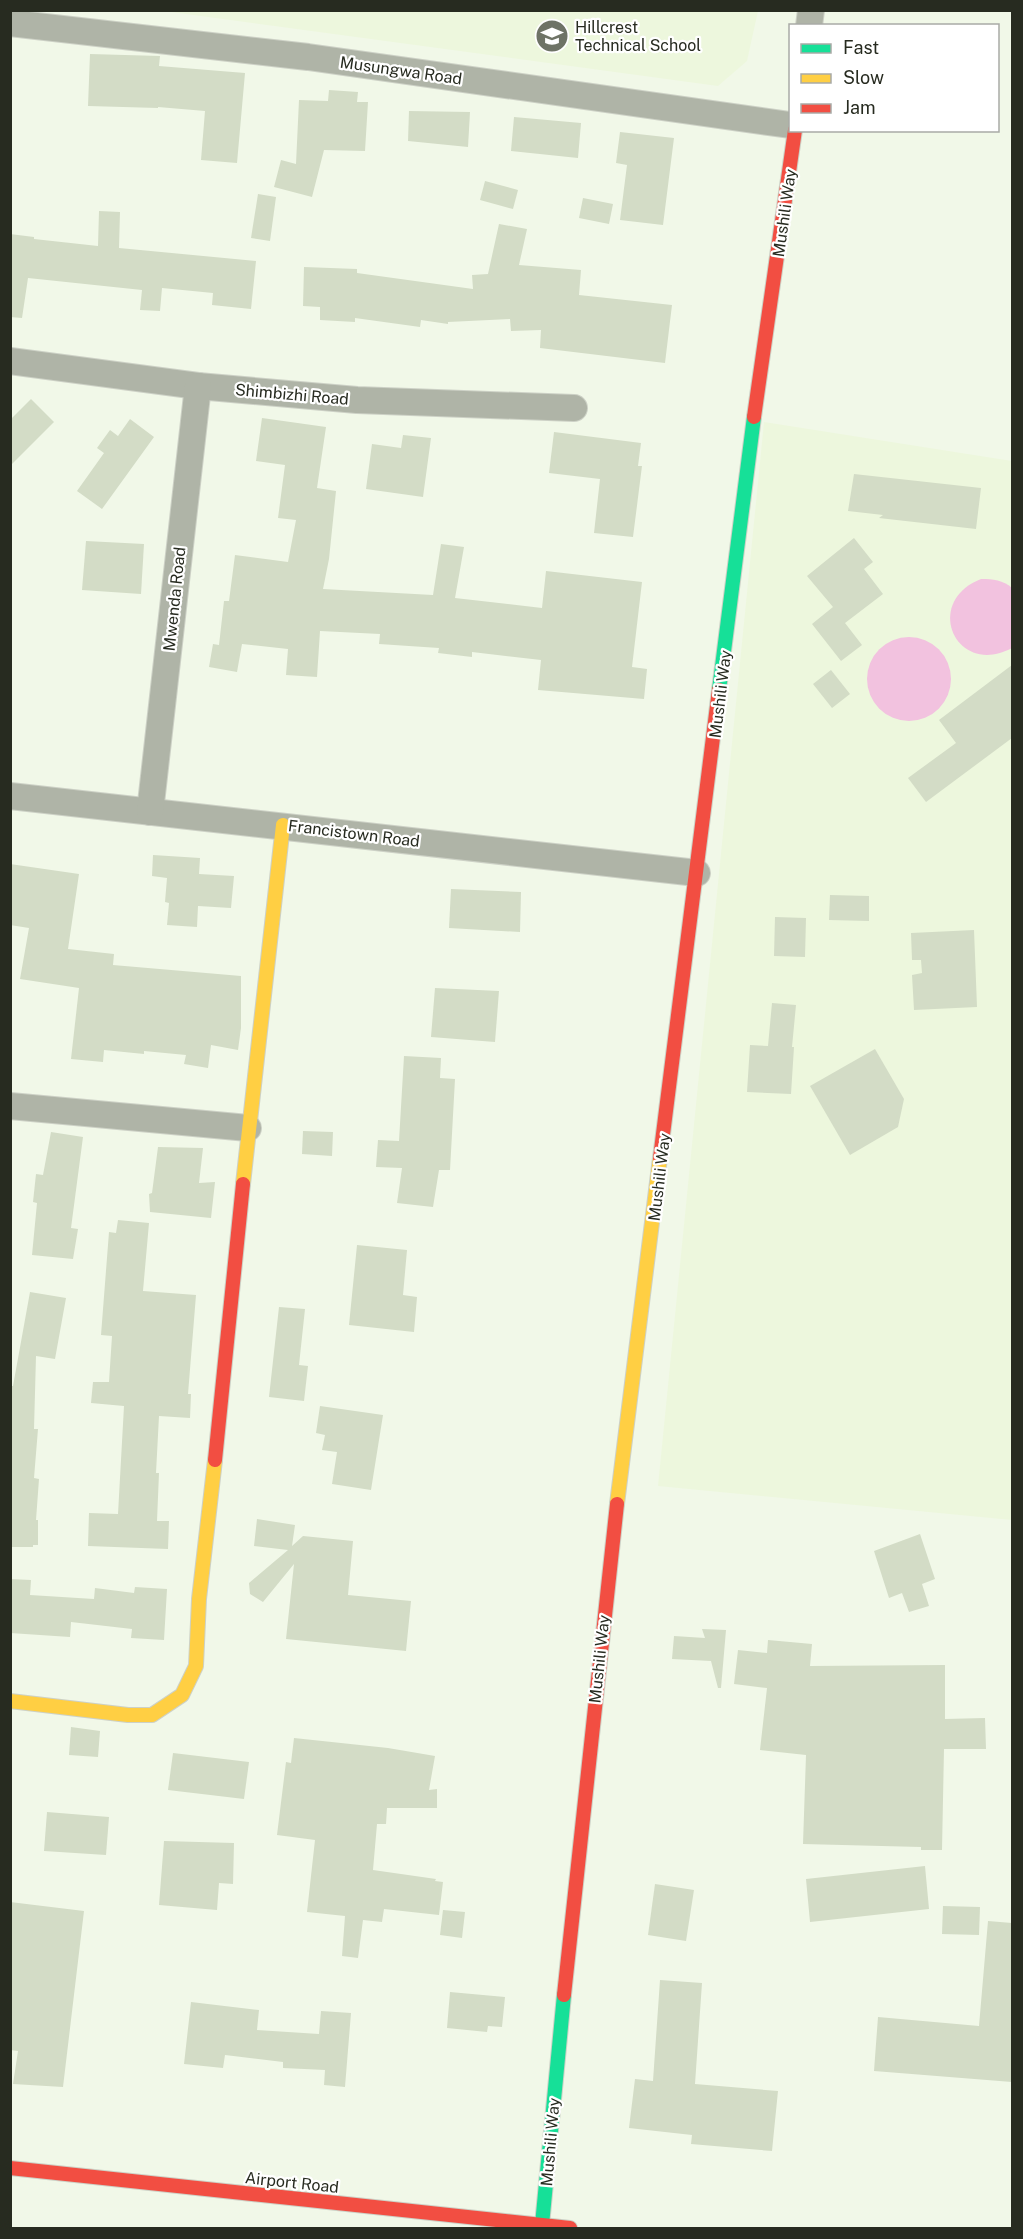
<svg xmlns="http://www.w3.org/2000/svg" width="1023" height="2239" viewBox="0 0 1023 2239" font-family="'Public Sans',sans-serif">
<rect width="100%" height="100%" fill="#f1f8e8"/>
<g fill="#edf7dd">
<path d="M 164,11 L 758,10 L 758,11 L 747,61 L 718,86 Z"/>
<path d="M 764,422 L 1012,461 L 1012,1520 L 658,1486 Z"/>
</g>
<g fill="#f2c2df">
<path d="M 981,579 C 993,579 1003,580 1012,588 L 1012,648 C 956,678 922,602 981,579 Z"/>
<circle cx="909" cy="679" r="42"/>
</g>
<g fill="#d3dcc6">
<path d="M 90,54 L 160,56 L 159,66 L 245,73 L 237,163 L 201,160 L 205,111 L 158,107 L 158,108 L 88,106 Z"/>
<path d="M 329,90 L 358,92 L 357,102 L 368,102 L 365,151 L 324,150 L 312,197 L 274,187 L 281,160 L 296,164 L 299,100 L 328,101 Z"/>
<path d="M 409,111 L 470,112 L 468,147 L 408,141 Z"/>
<path d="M 514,117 L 581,123 L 578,158 L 511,151 Z"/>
<path d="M 620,132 L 674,138 L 663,225 L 620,220 L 627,165 L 616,163 Z"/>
<path d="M 485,181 L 518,190 L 513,209 L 480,200 Z"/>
<path d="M 258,194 L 276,197 L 270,241 L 251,238 Z"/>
<path d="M 583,198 L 613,204 L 609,224 L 579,218 Z"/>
<path d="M 99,211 L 120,212 L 119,248 L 256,261 L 251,309 L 212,305 L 213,293 L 162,288 L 160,311 L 140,310 L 142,290 L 28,278 L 22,318 L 10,317 L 10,234 L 34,237 L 34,239 L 98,246 Z"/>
<path d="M 499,224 L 527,229 L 519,265 L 581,270 L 579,295 L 672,305 L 665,363 L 540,348 L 541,330 L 511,331 L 510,319 L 448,322 L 448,324 L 421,320 L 420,327 L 355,318 L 355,322 L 320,320 L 320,307 L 303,306 L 304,267 L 357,269 L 357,273 L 473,289 L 472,275 L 488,274 Z"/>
<path d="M 31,399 L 54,422 L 10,466 L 10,420 Z"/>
<path d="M 262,418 L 326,427 L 317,488 L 336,491 L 329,559 L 323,589 L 433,595 L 441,544 L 464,547 L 455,598 L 542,608 L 546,571 L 642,582 L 632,667 L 647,669 L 644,699 L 538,690 L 541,660 L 472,652 L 472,657 L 438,653 L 439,648 L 379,644 L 380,634 L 320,631 L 317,677 L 286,675 L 288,649 L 242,644 L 237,672 L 209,667 L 213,644 L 219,645 L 224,601 L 229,601 L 235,555 L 288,562 L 296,520 L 278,518 L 285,465 L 256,461 Z"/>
<path d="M 130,419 L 154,437 L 102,509 L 77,491 L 104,453 L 97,448 L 110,430 L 118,436 Z"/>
<path d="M 554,432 L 641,443 L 638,466 L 642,466 L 633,537 L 594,533 L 600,479 L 549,473 Z"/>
<path d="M 403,435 L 431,438 L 423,497 L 366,489 L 372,444 L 401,448 Z"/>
<path d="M 854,474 L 981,488 L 976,529 L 879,518 L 883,515 L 848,511 Z"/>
<path d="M 854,538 L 873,562 L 864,569 L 883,594 L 845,623 L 862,645 L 841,661 L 812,624 L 833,607 L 807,576 Z"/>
<path d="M 86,541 L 144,544 L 141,594 L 82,590 Z"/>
<path d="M 1012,665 L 1012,738 L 926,802 L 908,778 L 956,743 L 939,720 Z"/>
<path d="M 831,670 L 850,694 L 832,708 L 813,684 Z"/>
<path d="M 153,855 L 200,858 L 199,874 L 234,876 L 231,908 L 198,906 L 197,927 L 167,925 L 169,903 L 165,902 L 167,878 L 152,876 Z"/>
<path d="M 10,864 L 79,874 L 68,949 L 114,954 L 113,965 L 241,976 L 241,1028 L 238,1050 L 211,1045 L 208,1068 L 184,1064 L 186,1055 L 144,1051 L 144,1054 L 104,1050 L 103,1062 L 71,1059 L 79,988 L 20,979 L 29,928 L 10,925 Z"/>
<path d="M 451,889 L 521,892 L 520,932 L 449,928 Z"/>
<path d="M 830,895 L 869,896 L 869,921 L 829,920 Z"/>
<path d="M 775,917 L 806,918 L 805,957 L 774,956 Z"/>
<path d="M 974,930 L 977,1007 L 914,1010 L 912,975 L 922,973 L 921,960 L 912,960 L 911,933 Z"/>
<path d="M 435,988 L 499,991 L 495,1042 L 431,1037 Z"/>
<path d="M 772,1003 L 796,1005 L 792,1047 L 794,1047 L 791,1094 L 747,1092 L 750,1045 L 768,1046 Z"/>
<path d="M 875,1049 L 904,1099 L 898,1127 L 850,1155 L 810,1086 Z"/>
<path d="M 404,1056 L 441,1058 L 440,1078 L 455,1079 L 450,1170 L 439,1170 L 433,1207 L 397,1203 L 402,1168 L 376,1167 L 378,1140 L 399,1141 Z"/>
<path d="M 303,1131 L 333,1132 L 332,1156 L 302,1154 Z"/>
<path d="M 51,1132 L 83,1137 L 71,1228 L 78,1229 L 73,1259 L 32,1255 L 37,1203 L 33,1202 L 36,1174 L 43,1175 Z"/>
<path d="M 158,1147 L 203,1148 L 199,1183 L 215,1182 L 211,1218 L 150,1212 L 149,1194 L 152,1193 Z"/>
<path d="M 118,1220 L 149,1223 L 143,1291 L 196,1295 L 188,1394 L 191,1394 L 190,1418 L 159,1416 L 156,1473 L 159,1473 L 157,1521 L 169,1521 L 168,1549 L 88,1546 L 89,1513 L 118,1514 L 124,1406 L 91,1403 L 93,1382 L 109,1382 L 112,1336 L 101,1335 L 109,1232 L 116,1233 Z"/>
<path d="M 357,1245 L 407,1250 L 403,1295 L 417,1297 L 414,1332 L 349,1325 Z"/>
<path d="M 30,1292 L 66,1298 L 55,1359 L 36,1356 L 34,1429 L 38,1429 L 34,1478 L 39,1479 L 36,1520 L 38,1520 L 38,1545 L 33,1545 L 33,1547 L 10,1547 L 10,1386 L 13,1386 Z"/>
<path d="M 279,1307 L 305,1309 L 299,1365 L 308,1366 L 304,1401 L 269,1397 Z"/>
<path d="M 320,1406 L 383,1415 L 371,1490 L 332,1484 L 337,1452 L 322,1450 L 325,1435 L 316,1433 Z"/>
<path d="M 257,1519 L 295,1525 L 292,1546 L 303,1536 L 353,1541 L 348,1595 L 411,1601 L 406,1651 L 286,1639 L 294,1564 L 263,1602 L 250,1594 L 249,1583 L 288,1550 L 254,1546 Z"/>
<path d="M 920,1534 L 935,1579 L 922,1584 L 929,1606 L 909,1612 L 902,1593 L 889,1598 L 874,1551 Z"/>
<path d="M 10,1579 L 31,1580 L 30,1595 L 94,1599 L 95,1588 L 134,1593 L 135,1587 L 167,1589 L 164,1640 L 131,1638 L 132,1629 L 71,1622 L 70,1637 L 10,1633 Z"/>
<path d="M 702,1629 L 726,1630 L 721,1688 L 718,1688 L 711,1661 L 672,1659 L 674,1636 L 705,1638 Z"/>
<path d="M 768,1640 L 812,1644 L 810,1666 L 945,1665 L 945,1719 L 985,1718 L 986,1749 L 944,1749 L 942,1850 L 921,1850 L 921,1847 L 803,1844 L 806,1755 L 760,1750 L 767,1688 L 734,1684 L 738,1650 L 767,1653 Z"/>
<path d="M 71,1727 L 100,1731 L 98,1757 L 69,1755 Z"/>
<path d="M 294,1738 L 388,1748 L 435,1756 L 429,1790 L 437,1789 L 437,1808 L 387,1808 L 386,1824 L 377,1824 L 373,1870 L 436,1879 L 435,1881 L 443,1882 L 439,1915 L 384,1909 L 382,1922 L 363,1920 L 358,1958 L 342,1956 L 345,1916 L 307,1912 L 315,1840 L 277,1835 L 286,1762 L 291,1763 Z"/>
<path d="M 173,1753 L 249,1762 L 244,1799 L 168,1790 Z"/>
<path d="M 47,1812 L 109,1817 L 106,1855 L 44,1851 Z"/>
<path d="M 164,1841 L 234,1843 L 233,1884 L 219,1883 L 217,1910 L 159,1905 Z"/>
<path d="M 925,1866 L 929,1909 L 810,1922 L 806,1879 Z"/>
<path d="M 655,1884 L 694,1890 L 686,1941 L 648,1935 Z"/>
<path d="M 10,1902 L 84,1911 L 63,2087 L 13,2084 L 18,2051 L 10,2050 Z"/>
<path d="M 943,1906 L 980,1907 L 979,1935 L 942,1934 Z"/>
<path d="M 443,1910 L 465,1912 L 462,1938 L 440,1935 Z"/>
<path d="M 988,1921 L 1012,1923 L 1012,2082 L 874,2071 L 878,2017 L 979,2026 Z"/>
<path d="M 660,1980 L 702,1983 L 695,2084 L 778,2091 L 772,2151 L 691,2144 L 692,2135 L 629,2128 L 635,2079 L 653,2081 Z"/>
<path d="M 450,1992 L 505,1997 L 502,2027 L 488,2026 L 487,2032 L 447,2028 Z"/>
<path d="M 191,2002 L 259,2010 L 257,2030 L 319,2034 L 321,2011 L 351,2013 L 345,2087 L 324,2085 L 325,2070 L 283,2068 L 283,2062 L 225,2055 L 223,2068 L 184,2064 Z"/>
</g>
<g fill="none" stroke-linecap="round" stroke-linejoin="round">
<g stroke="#cdd1c6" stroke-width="28">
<g id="street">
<path d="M 10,23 L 308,57 L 790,125"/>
<path d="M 809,26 L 811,10"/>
<path d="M 10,361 L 198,386 L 357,400 L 574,408"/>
<path d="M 10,796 L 697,873"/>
<path d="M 150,812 L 198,386"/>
<path d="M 10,1106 L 248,1128"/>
</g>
</g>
<g stroke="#cdd1c6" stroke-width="16">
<g id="fast">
<path d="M 719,690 L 754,417"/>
<path d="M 542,2225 L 564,1995"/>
</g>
</g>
<g stroke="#cdd1c6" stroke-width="16">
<g id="slow">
<path d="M 243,1184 L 283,825"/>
<path d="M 617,1504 L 660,1158"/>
<path d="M 10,1701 L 128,1715 L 152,1715 L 182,1695 L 196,1666 L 199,1599 L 215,1460"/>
</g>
</g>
<g stroke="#cdd1c6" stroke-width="16">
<g id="jam">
<path d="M 754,417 L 795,130"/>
<path d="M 660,1158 L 719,690"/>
<path d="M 215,1460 L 243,1184"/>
<path d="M 564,1995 L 617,1504"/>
<path d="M 10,2168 L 570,2228"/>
</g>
</g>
<use href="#street" stroke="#afb4a7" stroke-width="26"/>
<use href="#fast" stroke="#16e098" stroke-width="14"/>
<use href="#slow" stroke="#ffcf43" stroke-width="14"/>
<use href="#jam" stroke="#f24e42" stroke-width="14"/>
</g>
<defs>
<g id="school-disc" transform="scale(1.725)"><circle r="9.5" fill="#6e7366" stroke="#fff"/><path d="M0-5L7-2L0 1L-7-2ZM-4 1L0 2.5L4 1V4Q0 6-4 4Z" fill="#fff"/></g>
</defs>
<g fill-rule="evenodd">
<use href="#school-disc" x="552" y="36"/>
</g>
<g text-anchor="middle" stroke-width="4.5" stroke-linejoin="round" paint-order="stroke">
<g font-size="16" fill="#272b20" stroke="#fff" text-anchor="start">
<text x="575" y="33">Hillcrest<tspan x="575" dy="18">Technical School</tspan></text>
</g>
<g font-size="16" fill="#272b20" stroke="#fff">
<text transform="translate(401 70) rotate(8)" y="6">Musungwa Road</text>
<text transform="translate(784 213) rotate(-82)" y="6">Mushili Way</text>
<text transform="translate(292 394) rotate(5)" y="6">Shimbizhi Road</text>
<text transform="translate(174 599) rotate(-84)" y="6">Mwenda Road</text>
<text transform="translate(720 694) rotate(-83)" y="6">Mushili Way</text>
<text transform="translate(354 833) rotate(7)" y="6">Francistown Road</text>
<text transform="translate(659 1177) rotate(-83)" y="6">Mushili Way</text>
<text transform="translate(599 1659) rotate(-84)" y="6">Mushili Way</text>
<text transform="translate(550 2142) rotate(-85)" y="6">Mushili Way</text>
<text transform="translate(292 2182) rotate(6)" y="6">Airport Road</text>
</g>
</g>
<rect width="1023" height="2239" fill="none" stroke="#272b20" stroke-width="24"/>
<rect x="789" y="24" width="210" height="108" fill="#ffffff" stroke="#a9aaa6" stroke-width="1.5"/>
<rect x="801" y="44" width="30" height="9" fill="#16e098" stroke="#a9aaa6" stroke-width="1.5"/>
<text x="843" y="54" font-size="18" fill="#272b20">Fast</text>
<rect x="801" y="74" width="30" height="9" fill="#ffcf43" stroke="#a9aaa6" stroke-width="1.5"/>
<text x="843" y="84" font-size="18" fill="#272b20">Slow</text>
<rect x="801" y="104" width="30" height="9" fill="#f24e42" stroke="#a9aaa6" stroke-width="1.5"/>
<text x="843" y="114" font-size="18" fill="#272b20">Jam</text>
</svg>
